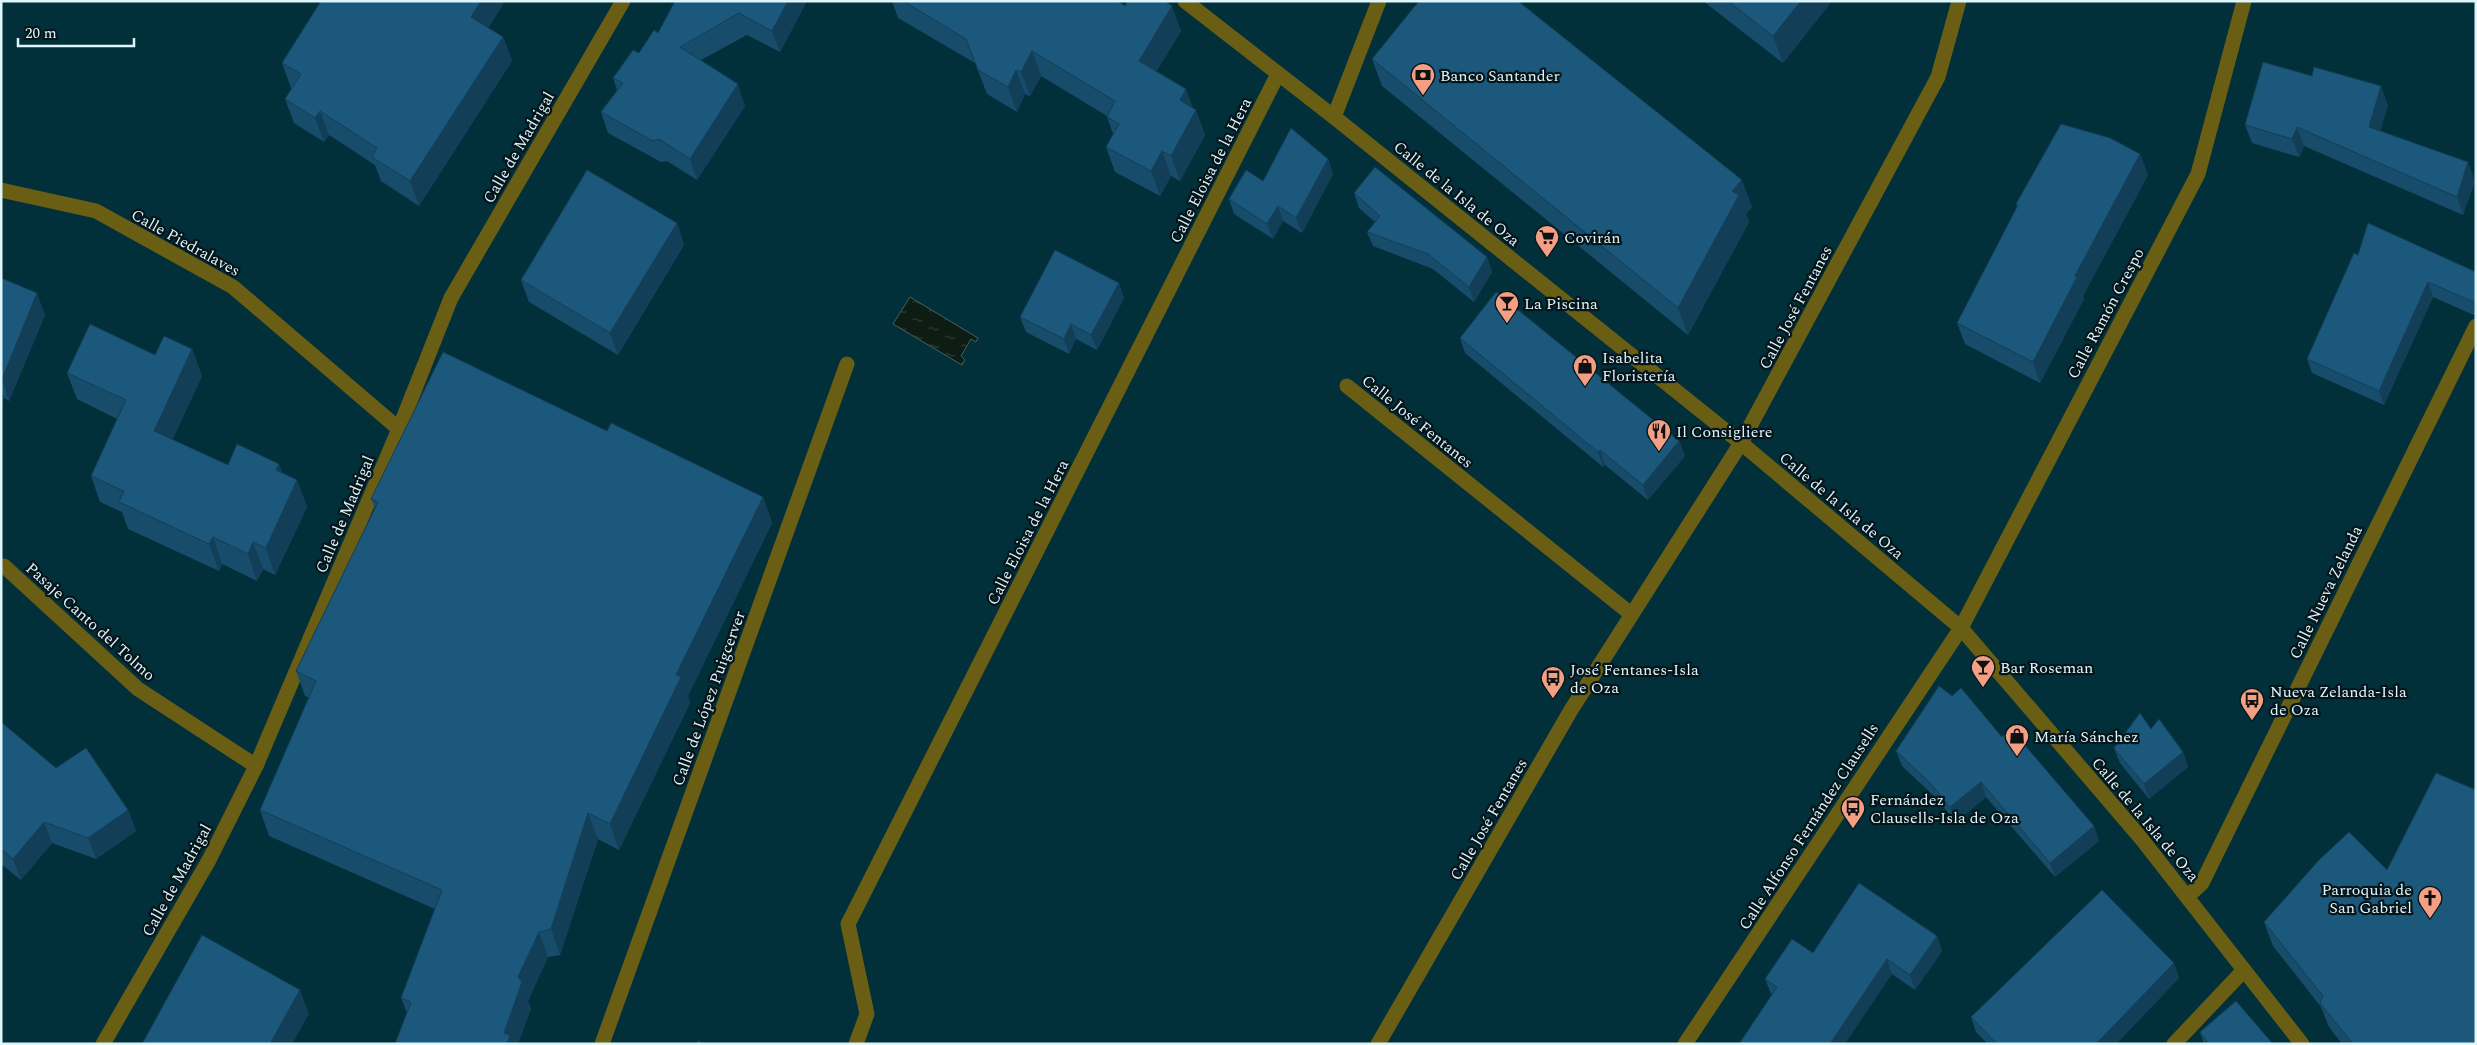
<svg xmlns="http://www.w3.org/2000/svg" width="2477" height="1045" viewBox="0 0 2477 1045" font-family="Spectral,serif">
<defs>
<pattern id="water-ripples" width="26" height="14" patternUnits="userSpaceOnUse" patternTransform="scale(1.25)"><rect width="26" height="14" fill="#0d1d14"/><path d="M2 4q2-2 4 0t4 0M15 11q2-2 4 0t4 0" fill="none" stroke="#303e37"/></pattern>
</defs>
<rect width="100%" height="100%" fill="#01303b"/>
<path fill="url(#water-ripples)" stroke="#4c5e5a" d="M 910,297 L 978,338 L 976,342 L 971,339 L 961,356 L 965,360 L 962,365 L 893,324 Z"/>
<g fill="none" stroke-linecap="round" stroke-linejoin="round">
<g stroke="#6a5d14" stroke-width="15">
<path d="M 1185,1 L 1334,117 L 1741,443 L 1961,628 L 2140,837 L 2302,1044"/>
<path d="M 1334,117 L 1379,1"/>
<path d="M 1,190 L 96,211 L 233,287 L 399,429"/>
<path d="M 1347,386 L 1631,614"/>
<path d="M 4,566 L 138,689 L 256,766"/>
<path d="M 2187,897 L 2202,883 L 2476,326"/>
<path d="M 103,1044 L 209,860 L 256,766 L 399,429 L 451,298 L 623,1"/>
<path d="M 602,1044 L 847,364"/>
<path d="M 856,1044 L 867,1014 L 848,924 L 1278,74"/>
<path d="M 1378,1044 L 1571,710 L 1741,443 L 1938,77 L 1959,1"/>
<path d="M 1685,1044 L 1961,628 L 2198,174 L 2244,1"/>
<path d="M 2174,1044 L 2244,970"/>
</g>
</g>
<g fill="#174c6b">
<path d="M 321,1 L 505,1 L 488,28 L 503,37 L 512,61 L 419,206 L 381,181 L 375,165 L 329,135 L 324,142 L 294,123 L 285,99 L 292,88 L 291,88 L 282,63 Z"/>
<path d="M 675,1 L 807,1 L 780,52 L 747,35 L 701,60 L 745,106 L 697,180 L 667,161 L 661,162 L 608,133 L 601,112 L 617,90 L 613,78 L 639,53 L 658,33 Z"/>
<path d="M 892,1 L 1117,1 L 1125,6 L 1181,31 L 1156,71 L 1193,108 L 1196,110 L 1205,135 L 1180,181 L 1171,176 L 1160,196 L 1115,172 L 1106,147 L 1113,134 L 1107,117 L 1107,116 L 1041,76 L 1030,96 L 1025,94 L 1017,112 L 987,94 L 975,63 L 898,18 Z"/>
<path d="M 1703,1 L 1832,1 L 1783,63 Z"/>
<path d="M 1372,59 L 1752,207 L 1746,214 L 1749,222 L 1688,335 L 1382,86 Z"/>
<path d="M 2388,105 L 2380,131 L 2475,181 L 2463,215 L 2304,146 L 2299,157 L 2252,143 L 2245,125 Z"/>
<path d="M 2140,154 L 2148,175 L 2083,296 L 2084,299 L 2040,383 L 1965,344 L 1957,323 L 2017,207 L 2016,204 Z"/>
<path d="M 1328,159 L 1333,174 L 1302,233 L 1283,221 L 1273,239 L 1234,214 L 1229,199 L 1263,181 Z"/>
<path d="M 1354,193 L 1487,257 L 1492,272 L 1474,302 L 1433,269 L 1373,246 L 1367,232 L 1375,222 L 1359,208 Z"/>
<path d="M 677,223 L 684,245 L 618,355 L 529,302 L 521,280 Z"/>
<path d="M 2358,255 L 2476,272 L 2476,316 L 2433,297 L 2384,405 L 2312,373 L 2307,359 Z"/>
<path d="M 1,278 L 45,315 L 9,401 L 4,398 L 1,405 Z"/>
<path d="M 1124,298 L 1097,350 L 1076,339 L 1069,354 L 1026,332 L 1020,317 Z"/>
<path d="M 1460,338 L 1679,441 L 1685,456 L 1648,500 L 1605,465 L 1603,467 L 1465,353 Z"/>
<path d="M 192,349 L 202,376 L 172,440 L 228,465 L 279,464 L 282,473 L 297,480 L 307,507 L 275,575 L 263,569 L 257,581 L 222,564 L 219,571 L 128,529 L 122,512 L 100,502 L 91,476 L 117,419 L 77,399 L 67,373 L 155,355 Z"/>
<path d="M 607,431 L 763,497 L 772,523 L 688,696 L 690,703 L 619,850 L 598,839 L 560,955 L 548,957 L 528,1001 L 531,1008 L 518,1044 L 395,1044 L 407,1013 L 401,998 L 435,909 L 269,836 L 260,810 L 309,698 L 305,696 L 296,671 L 375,508 L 371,499 Z"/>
<path d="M 1,722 L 56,768 L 128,810 L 136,831 L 96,859 L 52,843 L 21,880 L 1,864 Z"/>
<path d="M 2151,729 L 2183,752 L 2188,767 L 2149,799 L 2120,763 L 2114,748 Z"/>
<path d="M 2002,737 L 2094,826 L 2099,841 L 2055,877 L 1986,797 L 1956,822 L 1934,796 L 1902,766 L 1896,751 Z"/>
<path d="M 2264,922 L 2476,1044 L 2342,1044 L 2329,1027 L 2321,1007 L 2273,946 Z"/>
<path d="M 1937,936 L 1942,951 L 1915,990 L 1892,974 L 1772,994 L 1771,994 L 1765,979 Z"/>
<path d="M 2174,963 L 2179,978 L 2116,1044 L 1988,1044 L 1976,1032 L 1971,1017 Z"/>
<path d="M 2200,1032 L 2273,1044 L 2204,1044 Z"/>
</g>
<g fill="#133e57">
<path d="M 481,1 L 505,1 L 480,41 L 471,17 Z"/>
<path d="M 788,1 L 807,1 L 780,52 L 772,31 Z"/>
<path d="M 1801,1 L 1832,1 L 1783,63 L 1773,36 Z"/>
<path d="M 1172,6 L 1181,31 L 1148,86 L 1139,61 Z"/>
<path d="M 503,37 L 512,61 L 419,206 L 410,181 Z"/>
<path d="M 1032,51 L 1041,76 L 1030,96 L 1021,72 Z"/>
<path d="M 1016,70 L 1025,94 L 1017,112 L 1008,87 Z"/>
<path d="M 738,84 L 745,106 L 697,180 L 690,159 Z"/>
<path d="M 2381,86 L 2388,105 L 2376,146 L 2369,127 Z"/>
<path d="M 1186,89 L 1195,113 L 1196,110 L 1205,135 L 1180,181 L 1171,156 L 1180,100 Z"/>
<path d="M 320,111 L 329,135 L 324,142 L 315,118 Z"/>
<path d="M 2297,127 L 2304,146 L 2299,157 L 2292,139 Z"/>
<path d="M 1162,151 L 1171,176 L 1160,196 L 1151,171 Z"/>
<path d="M 2140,154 L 2148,175 L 2083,296 L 2084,299 L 2040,383 L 2033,362 L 2075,276 Z"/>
<path d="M 1328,159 L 1333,174 L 1302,233 L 1296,218 Z"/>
<path d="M 2468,162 L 2475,181 L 2463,215 L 2457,197 Z"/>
<path d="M 1742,180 L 1752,207 L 1746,214 L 1749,222 L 1688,335 L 1678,308 L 1732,191 Z"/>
<path d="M 1278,206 L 1283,221 L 1273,239 L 1267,224 Z"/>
<path d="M 677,223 L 684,245 L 618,355 L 610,333 Z"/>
<path d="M 1487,257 L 1492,272 L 1474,302 L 1469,287 Z"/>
<path d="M 2428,282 L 2433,297 L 2384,405 L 2379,391 Z"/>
<path d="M 1119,283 L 1124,298 L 1097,350 L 1091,335 Z"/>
<path d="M 37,293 L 45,315 L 9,401 L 2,379 Z"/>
<path d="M 1071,324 L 1076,339 L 1069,354 L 1064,339 Z"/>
<path d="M 192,349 L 202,376 L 164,458 L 154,431 Z"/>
<path d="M 1,391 L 4,398 L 1,405 Z"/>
<path d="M 1679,441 L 1685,456 L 1648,500 L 1643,485 Z"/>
<path d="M 1600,450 L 1605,465 L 1603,467 L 1598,452 Z"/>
<path d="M 279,464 L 289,490 L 276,470 Z"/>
<path d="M 297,480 L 307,507 L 275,575 L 266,548 Z"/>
<path d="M 763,497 L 772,523 L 688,696 L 690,703 L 619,850 L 610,824 L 676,675 Z"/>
<path d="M 213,537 L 222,564 L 219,571 L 209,544 Z"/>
<path d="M 253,542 L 263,569 L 257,581 L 248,554 Z"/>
<path d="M 2183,752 L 2188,767 L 2149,799 L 2144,784 Z"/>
<path d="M 1981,782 L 1986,797 L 1956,822 L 1950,807 Z"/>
<path d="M 128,810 L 136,831 L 96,859 L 88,838 Z"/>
<path d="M 588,813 L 598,839 L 560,955 L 551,929 Z"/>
<path d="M 44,822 L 52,843 L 21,880 L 13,859 Z"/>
<path d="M 2094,826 L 2099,841 L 2055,877 L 2050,863 Z"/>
<path d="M 539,932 L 548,957 L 528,1001 L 531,1008 L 518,1044 L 507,1044 L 504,1033 L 518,977 Z"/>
<path d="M 1937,936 L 1942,951 L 1915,990 L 1910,975 Z"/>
<path d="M 1887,959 L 1892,974 L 1845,1044 L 1830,1044 Z"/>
<path d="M 2174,963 L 2179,978 L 2116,1044 L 2096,1044 Z"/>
<path d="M 300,990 L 309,1014 L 292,1044 L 270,1044 Z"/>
</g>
<g fill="#1b587c" stroke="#133e57">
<path d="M 321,1 L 481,1 L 471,17 L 503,37 L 410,181 L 372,157 L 377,148 L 320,111 L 315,118 L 285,99 L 301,74 L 282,63 Z"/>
<path d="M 675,1 L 788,1 L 772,31 L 739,13 L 680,47 L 738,84 L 690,159 L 659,139 L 653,141 L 601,112 L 623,83 L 613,78 L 633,50 L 639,53 L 654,30 L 658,33 Z"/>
<path d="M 903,1 L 1117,1 L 1125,6 L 1128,1 L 1165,1 L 1172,6 L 1139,61 L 1186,89 L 1180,100 L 1196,110 L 1171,156 L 1162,151 L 1151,171 L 1106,147 L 1119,124 L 1107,117 L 1115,101 L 1032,51 L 1021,72 L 1016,70 L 1008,87 L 978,70 L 966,39 Z"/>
<path d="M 1419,1 L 1518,1 L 1742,180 L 1732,191 L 1739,195 L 1678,308 L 1372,59 Z"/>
<path d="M 1728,1 L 1801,1 L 1773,36 Z"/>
<path d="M 2263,62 L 2312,76 L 2314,67 L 2381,86 L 2369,127 L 2468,162 L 2457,197 L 2297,127 L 2292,139 L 2245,125 Z"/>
<path d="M 2061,124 L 2110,138 L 2140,154 L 2075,276 L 2077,277 L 2033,362 L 1957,323 L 2018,205 L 2016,204 Z"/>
<path d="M 1291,128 L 1328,159 L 1296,218 L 1278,206 L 1267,224 L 1229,199 L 1246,170 L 1263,181 Z"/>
<path d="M 1375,167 L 1487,257 L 1469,287 L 1428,254 L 1367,232 L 1380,216 L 1354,193 Z"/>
<path d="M 587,170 L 677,223 L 610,333 L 521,280 Z"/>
<path d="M 2368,223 L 2476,272 L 2476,303 L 2428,282 L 2379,391 L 2307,359 L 2354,253 L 2358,255 Z"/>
<path d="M 1055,250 L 1119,283 L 1091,335 L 1071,324 L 1064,339 L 1020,317 Z"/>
<path d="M 1,278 L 37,293 L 2,379 L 1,379 Z"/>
<path d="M 1496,292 L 1679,441 L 1643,485 L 1600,450 L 1598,452 L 1460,338 Z"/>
<path d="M 90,324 L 155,355 L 164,336 L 192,349 L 154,431 L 228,465 L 237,444 L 279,464 L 276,470 L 297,480 L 266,548 L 253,542 L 248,554 L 213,537 L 209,544 L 119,502 L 124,491 L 91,476 L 126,400 L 67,373 Z"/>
<path d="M 443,352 L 607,431 L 611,423 L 763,497 L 676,675 L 681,677 L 610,824 L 588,813 L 551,929 L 539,932 L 518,977 L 522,982 L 504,1033 L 510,1035 L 507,1044 L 395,1044 L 411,1002 L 401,998 L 442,890 L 260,810 L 316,681 L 296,671 L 378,502 L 371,499 Z"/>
<path d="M 1939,686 L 1952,696 L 1961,688 L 2002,737 L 2011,729 L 2094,826 L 2050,863 L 1981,782 L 1950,807 L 1929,782 L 1896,751 Z"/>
<path d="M 2140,713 L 2151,729 L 2159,719 L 2183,752 L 2144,784 L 2114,748 Z"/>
<path d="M 1,722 L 56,768 L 86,748 L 128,810 L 88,838 L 44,822 L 13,859 L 1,849 Z"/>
<path d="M 2436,773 L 2476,790 L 2476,1044 L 2353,1044 L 2320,1003 L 2323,996 L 2264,922 L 2319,860 L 2349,832 L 2387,870 Z"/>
<path d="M 1859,883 L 1937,936 L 1910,975 L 1887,959 L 1830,1044 L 1739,1044 L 1777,987 L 1765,979 L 1792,939 L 1813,953 Z"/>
<path d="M 2102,890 L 2174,963 L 2096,1044 L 1997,1044 L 1971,1017 Z"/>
<path d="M 202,935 L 300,990 L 270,1044 L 142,1044 Z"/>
<path d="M 2236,1001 L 2273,1044 L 2209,1044 L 2200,1032 Z"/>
<path d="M 698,1041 L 704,1044 L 697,1044 Z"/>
</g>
<defs>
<g id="bank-pin" transform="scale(1.25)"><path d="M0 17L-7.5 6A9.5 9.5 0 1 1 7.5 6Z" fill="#f39f84" stroke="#05151a"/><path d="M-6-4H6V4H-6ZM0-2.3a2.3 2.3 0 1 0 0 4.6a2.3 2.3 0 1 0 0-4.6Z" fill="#111"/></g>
<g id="supermarket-pin" transform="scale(1.25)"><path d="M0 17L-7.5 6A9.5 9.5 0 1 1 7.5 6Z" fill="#f39f84" stroke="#05151a"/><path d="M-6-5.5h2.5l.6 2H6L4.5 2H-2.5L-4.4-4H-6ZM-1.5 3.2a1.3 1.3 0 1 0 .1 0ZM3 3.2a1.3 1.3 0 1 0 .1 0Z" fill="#111"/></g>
<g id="bar-pin" transform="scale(1.25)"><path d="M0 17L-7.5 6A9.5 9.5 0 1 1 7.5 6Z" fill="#f39f84" stroke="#05151a"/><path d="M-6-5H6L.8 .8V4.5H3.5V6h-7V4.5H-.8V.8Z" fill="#111"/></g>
<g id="shop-pin" transform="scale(1.25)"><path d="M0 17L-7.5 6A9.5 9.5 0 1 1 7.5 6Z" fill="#f39f84" stroke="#05151a"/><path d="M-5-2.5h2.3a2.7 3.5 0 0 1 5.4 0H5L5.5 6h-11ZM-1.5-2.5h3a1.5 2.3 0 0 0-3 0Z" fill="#111"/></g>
<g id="restaurant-pin" transform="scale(1.25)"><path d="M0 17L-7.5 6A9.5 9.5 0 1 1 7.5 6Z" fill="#f39f84" stroke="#05151a"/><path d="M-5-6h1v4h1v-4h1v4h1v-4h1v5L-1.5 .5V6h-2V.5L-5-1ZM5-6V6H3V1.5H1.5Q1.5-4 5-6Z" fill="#111"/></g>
<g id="bus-pin" transform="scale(1.25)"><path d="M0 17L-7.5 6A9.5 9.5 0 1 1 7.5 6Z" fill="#f39f84" stroke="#05151a"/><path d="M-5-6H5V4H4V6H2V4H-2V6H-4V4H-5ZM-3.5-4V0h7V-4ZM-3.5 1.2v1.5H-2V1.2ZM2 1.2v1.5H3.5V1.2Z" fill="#111"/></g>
<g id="church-pin" transform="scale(1.25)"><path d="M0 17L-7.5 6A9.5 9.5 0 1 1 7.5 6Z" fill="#f39f84" stroke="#05151a"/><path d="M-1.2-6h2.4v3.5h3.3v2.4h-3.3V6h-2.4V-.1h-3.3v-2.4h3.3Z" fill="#111"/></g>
</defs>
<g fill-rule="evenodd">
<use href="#bank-pin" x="1423" y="75"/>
<use href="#supermarket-pin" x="1547" y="237"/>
<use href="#bar-pin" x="1507" y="303"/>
<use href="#shop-pin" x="1585" y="366"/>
<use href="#restaurant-pin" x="1659" y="431"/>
<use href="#bar-pin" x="1983" y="667"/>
<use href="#bus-pin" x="1553" y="678"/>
<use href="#bus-pin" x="2252" y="700"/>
<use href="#shop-pin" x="2017" y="736"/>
<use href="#bus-pin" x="1853" y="808"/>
<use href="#church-pin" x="2430" y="898"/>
</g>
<g text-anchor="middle" stroke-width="4.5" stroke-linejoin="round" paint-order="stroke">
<g font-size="16" fill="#dff5fc" stroke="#05151a" text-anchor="start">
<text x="1440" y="81">Banco Santander</text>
<text x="1564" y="243">Covirán</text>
<text x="1524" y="309">La Piscina</text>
<text x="1602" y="363">Isabelita<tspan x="1602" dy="18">Floristería</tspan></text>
<text x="1676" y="437">Il Consigliere</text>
<text x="2000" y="673">Bar Roseman</text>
<text x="1570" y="675">José Fentanes-Isla<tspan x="1570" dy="18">de Oza</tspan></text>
<text x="2270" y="697">Nueva Zelanda-Isla<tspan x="2270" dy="18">de Oza</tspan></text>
<text x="2034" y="742">María Sánchez</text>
<text x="1870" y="805">Fernández<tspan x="1870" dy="18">Clausells-Isla de Oza</tspan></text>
<text x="2412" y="895" text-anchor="end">Parroquia de<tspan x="2412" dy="18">San Gabriel</tspan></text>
</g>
<g font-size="16" fill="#dff5fc" stroke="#05151a">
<text transform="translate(518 147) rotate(-60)" y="6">Calle de Madrigal</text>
<text transform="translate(1210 170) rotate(-63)" y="6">Calle Eloisa de la Hera</text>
<text transform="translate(1457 193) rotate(39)" y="6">Calle de la Isla de Oza</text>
<text transform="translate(186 242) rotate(29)" y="6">Calle Piedralaves</text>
<text transform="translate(1795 307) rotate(-62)" y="6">Calle José Fentanes</text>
<text transform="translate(2105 313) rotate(-62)" y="6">Calle Ramón Crespo</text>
<text transform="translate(1418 421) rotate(39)" y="6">Calle José Fentanes</text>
<text transform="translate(1842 505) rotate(40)" y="6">Calle de la Isla de Oza</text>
<text transform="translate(344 514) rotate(-67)" y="6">Calle de Madrigal</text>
<text transform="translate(1027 532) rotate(-63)" y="6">Calle Eloisa de la Hera</text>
<text transform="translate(2325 592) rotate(-64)" y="6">Calle Nueva Zelanda</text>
<text transform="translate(91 621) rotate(42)" y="6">Pasaje Canto del Tolmo</text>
<text transform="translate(708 698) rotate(-70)" y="6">Calle de López Puigcerver</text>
<text transform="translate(1488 819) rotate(-60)" y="6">Calle José Fentanes</text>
<text transform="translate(2146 819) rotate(50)" y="6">Calle de la Isla de Oza</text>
<text transform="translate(1808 826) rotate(-57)" y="6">Calle Alfonso Fernández Clausells</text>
<text transform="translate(176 880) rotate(-61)" y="6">Calle de Madrigal</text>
</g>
</g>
<rect width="2477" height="1045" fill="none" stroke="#dff5fc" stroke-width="5"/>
<path d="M18 38v8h116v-8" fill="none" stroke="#dff5fc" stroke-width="2.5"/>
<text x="25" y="38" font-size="15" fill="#dff5fc" stroke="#05151a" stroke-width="4" paint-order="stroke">20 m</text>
</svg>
